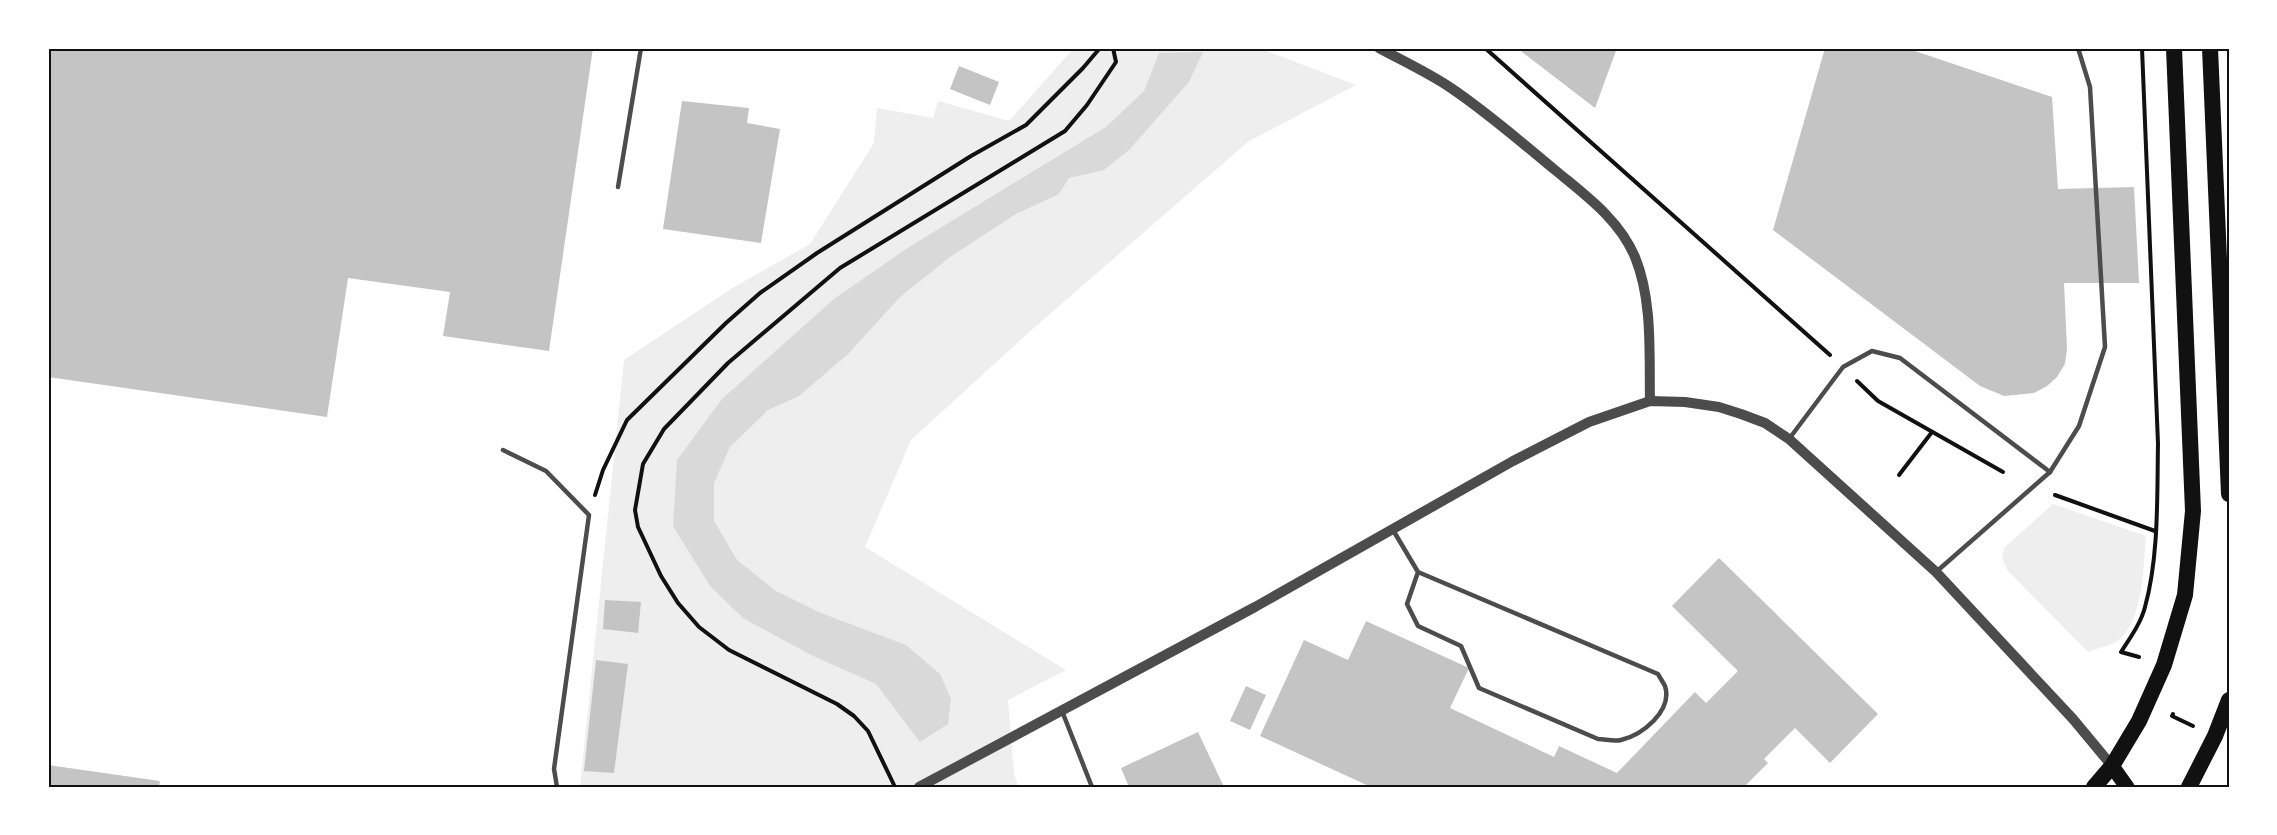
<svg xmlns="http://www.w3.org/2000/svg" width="2277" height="835" viewBox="0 0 2277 835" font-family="Signika,sans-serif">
<rect width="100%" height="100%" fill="#fff"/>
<g fill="#eee">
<path d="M 1074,48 L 1259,48 L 1356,85 L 1249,141 L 1028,333 L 911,440 L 865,547 L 1066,670 L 1008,700 L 1014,774 L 1019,787 L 580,787 L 624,360 L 734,287 L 810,244 L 874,143 L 877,108 L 933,118 L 938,101 L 1009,121 Z"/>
<path d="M 2053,504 L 2146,536 C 2143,566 2144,618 2119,640 C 2111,646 2097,648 2088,652 L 2007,570 L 2002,557 L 2005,547 Z"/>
</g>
<path fill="#d9d9d9" d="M 1203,52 L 1189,82 L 1129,150 L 1104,170 L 1069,178 L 1059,194 L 1016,214 L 950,257 L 900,297 L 848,354 L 799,396 L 768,410 L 730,447 L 714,483 L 714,521 L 737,560 L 776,591 L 821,613 L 906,645 L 940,674 L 951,699 L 948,724 L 920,742 L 876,684 L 811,655 L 743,618 L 710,586 L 673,526 L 677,460 L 722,399 L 834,299 L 909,247 L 1106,127 L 1144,91 L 1159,53 Z"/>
<g fill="#c4c4c4">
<path d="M 48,48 L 593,48 L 549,351 L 443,336 L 450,292 L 348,278 L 327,417 L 48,377 Z"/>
<path d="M 1517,48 L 1617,48 L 1595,108 Z"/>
<path d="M 1825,48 L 1906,48 L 2052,97 L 2058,189 L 2134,187 L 2139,283 L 2064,283 L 2067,349 L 2065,364 L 2057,377 L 2047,386 L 2034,393 L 2004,396 L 1980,386 L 1773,230 Z"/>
<path d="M 959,66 L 999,82 L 990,105 L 950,89 Z"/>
<path d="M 682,101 L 749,108 L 747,123 L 780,129 L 761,243 L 663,229 Z"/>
<path d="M 1719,558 L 1878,714 L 1830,763 L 1795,728 L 1764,759 L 1768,763 L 1744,787 L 1371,787 L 1260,736 L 1304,640 L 1348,660 L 1366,621 L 1469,668 L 1450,708 L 1554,757 L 1559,746 L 1617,773 L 1695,692 L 1706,703 L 1738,671 L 1672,606 Z"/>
<path d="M 605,600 L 641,602 L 638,633 L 603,629 Z"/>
<path d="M 596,660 L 628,664 L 614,773 L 584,771 Z"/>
<path d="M 1246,686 L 1266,695 L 1250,730 L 1230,721 Z"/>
<path d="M 1198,732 L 1224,787 L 1129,787 L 1121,768 Z"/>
<path d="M 48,765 L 160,781 L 159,787 L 48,787 Z"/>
</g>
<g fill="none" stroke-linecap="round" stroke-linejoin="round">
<g stroke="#111" stroke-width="4">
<path d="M 1485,48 L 1830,355"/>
<path d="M 1857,381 L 1878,401 L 2003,472"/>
<path d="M 1899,475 L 1932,432"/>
<path d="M 595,495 L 603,470 L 627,420 L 726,323 L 760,293 L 817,253 L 971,156 L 1026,125 L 1083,68 L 1100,48"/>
<path d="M 2055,495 L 2155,531"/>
<path d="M 2139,657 L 2121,652 C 2130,638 2141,623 2145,607 C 2159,557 2157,496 2158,444 L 2142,48"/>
<path d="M 2173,714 L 2172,716 L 2193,726"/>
<path d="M 895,787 L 868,731 L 854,716 L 837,704 L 729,650 L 699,627 L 678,603 L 661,576 L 638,527 L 635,510 L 643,464 L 664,429 L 728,363 L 840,268 L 1065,131 L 1087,105 L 1116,62 L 1113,48"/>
</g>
<g stroke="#4c4c4c" stroke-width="4.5">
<path d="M 618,187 L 641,48"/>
<path d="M 1789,439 L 1843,367 L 1872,351 L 1900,358 L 2050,472"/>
<path d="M 503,450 L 546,471 L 589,515 L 554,769 L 557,787"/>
<path d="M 1393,530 L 1418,572 L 1658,674 C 1660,678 1663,682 1665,686 C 1673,711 1642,735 1621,740 C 1614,742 1605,739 1598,739 L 1479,688 L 1461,646 L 1418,626 L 1407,604 L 1418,572"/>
<path d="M 1936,572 L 2050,472 L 2079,426 L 2105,347 L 2090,87 L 2078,48"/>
<path d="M 1062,711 L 1092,787"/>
</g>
<g stroke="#4c4c4c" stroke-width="10">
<path d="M 1379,48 C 1403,61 1429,73 1451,88 C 1488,113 1521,142 1555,170 C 1585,195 1619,219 1635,257 C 1653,301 1649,355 1650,401"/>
<path d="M 919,787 L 1255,607 L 1513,461 L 1589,422 L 1650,401 L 1685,402 L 1719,407 L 1741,414 L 1765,423 L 1789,439 L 1936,572 L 2073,719 L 2112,766"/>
</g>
<path stroke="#111" stroke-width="15" d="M 2112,766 L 2127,787"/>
<g stroke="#111" stroke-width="16">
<path d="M 2210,48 L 2229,494"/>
<path d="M 2094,787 L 2112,766 L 2139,721 L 2164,665 L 2185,595 L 2193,511 L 2174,48"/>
<path d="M 2189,787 L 2215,736 L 2229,700"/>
</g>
</g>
<rect width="2277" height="835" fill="none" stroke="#ffffff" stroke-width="99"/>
<rect x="50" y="50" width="2178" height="736" fill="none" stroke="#111" stroke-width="2"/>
</svg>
